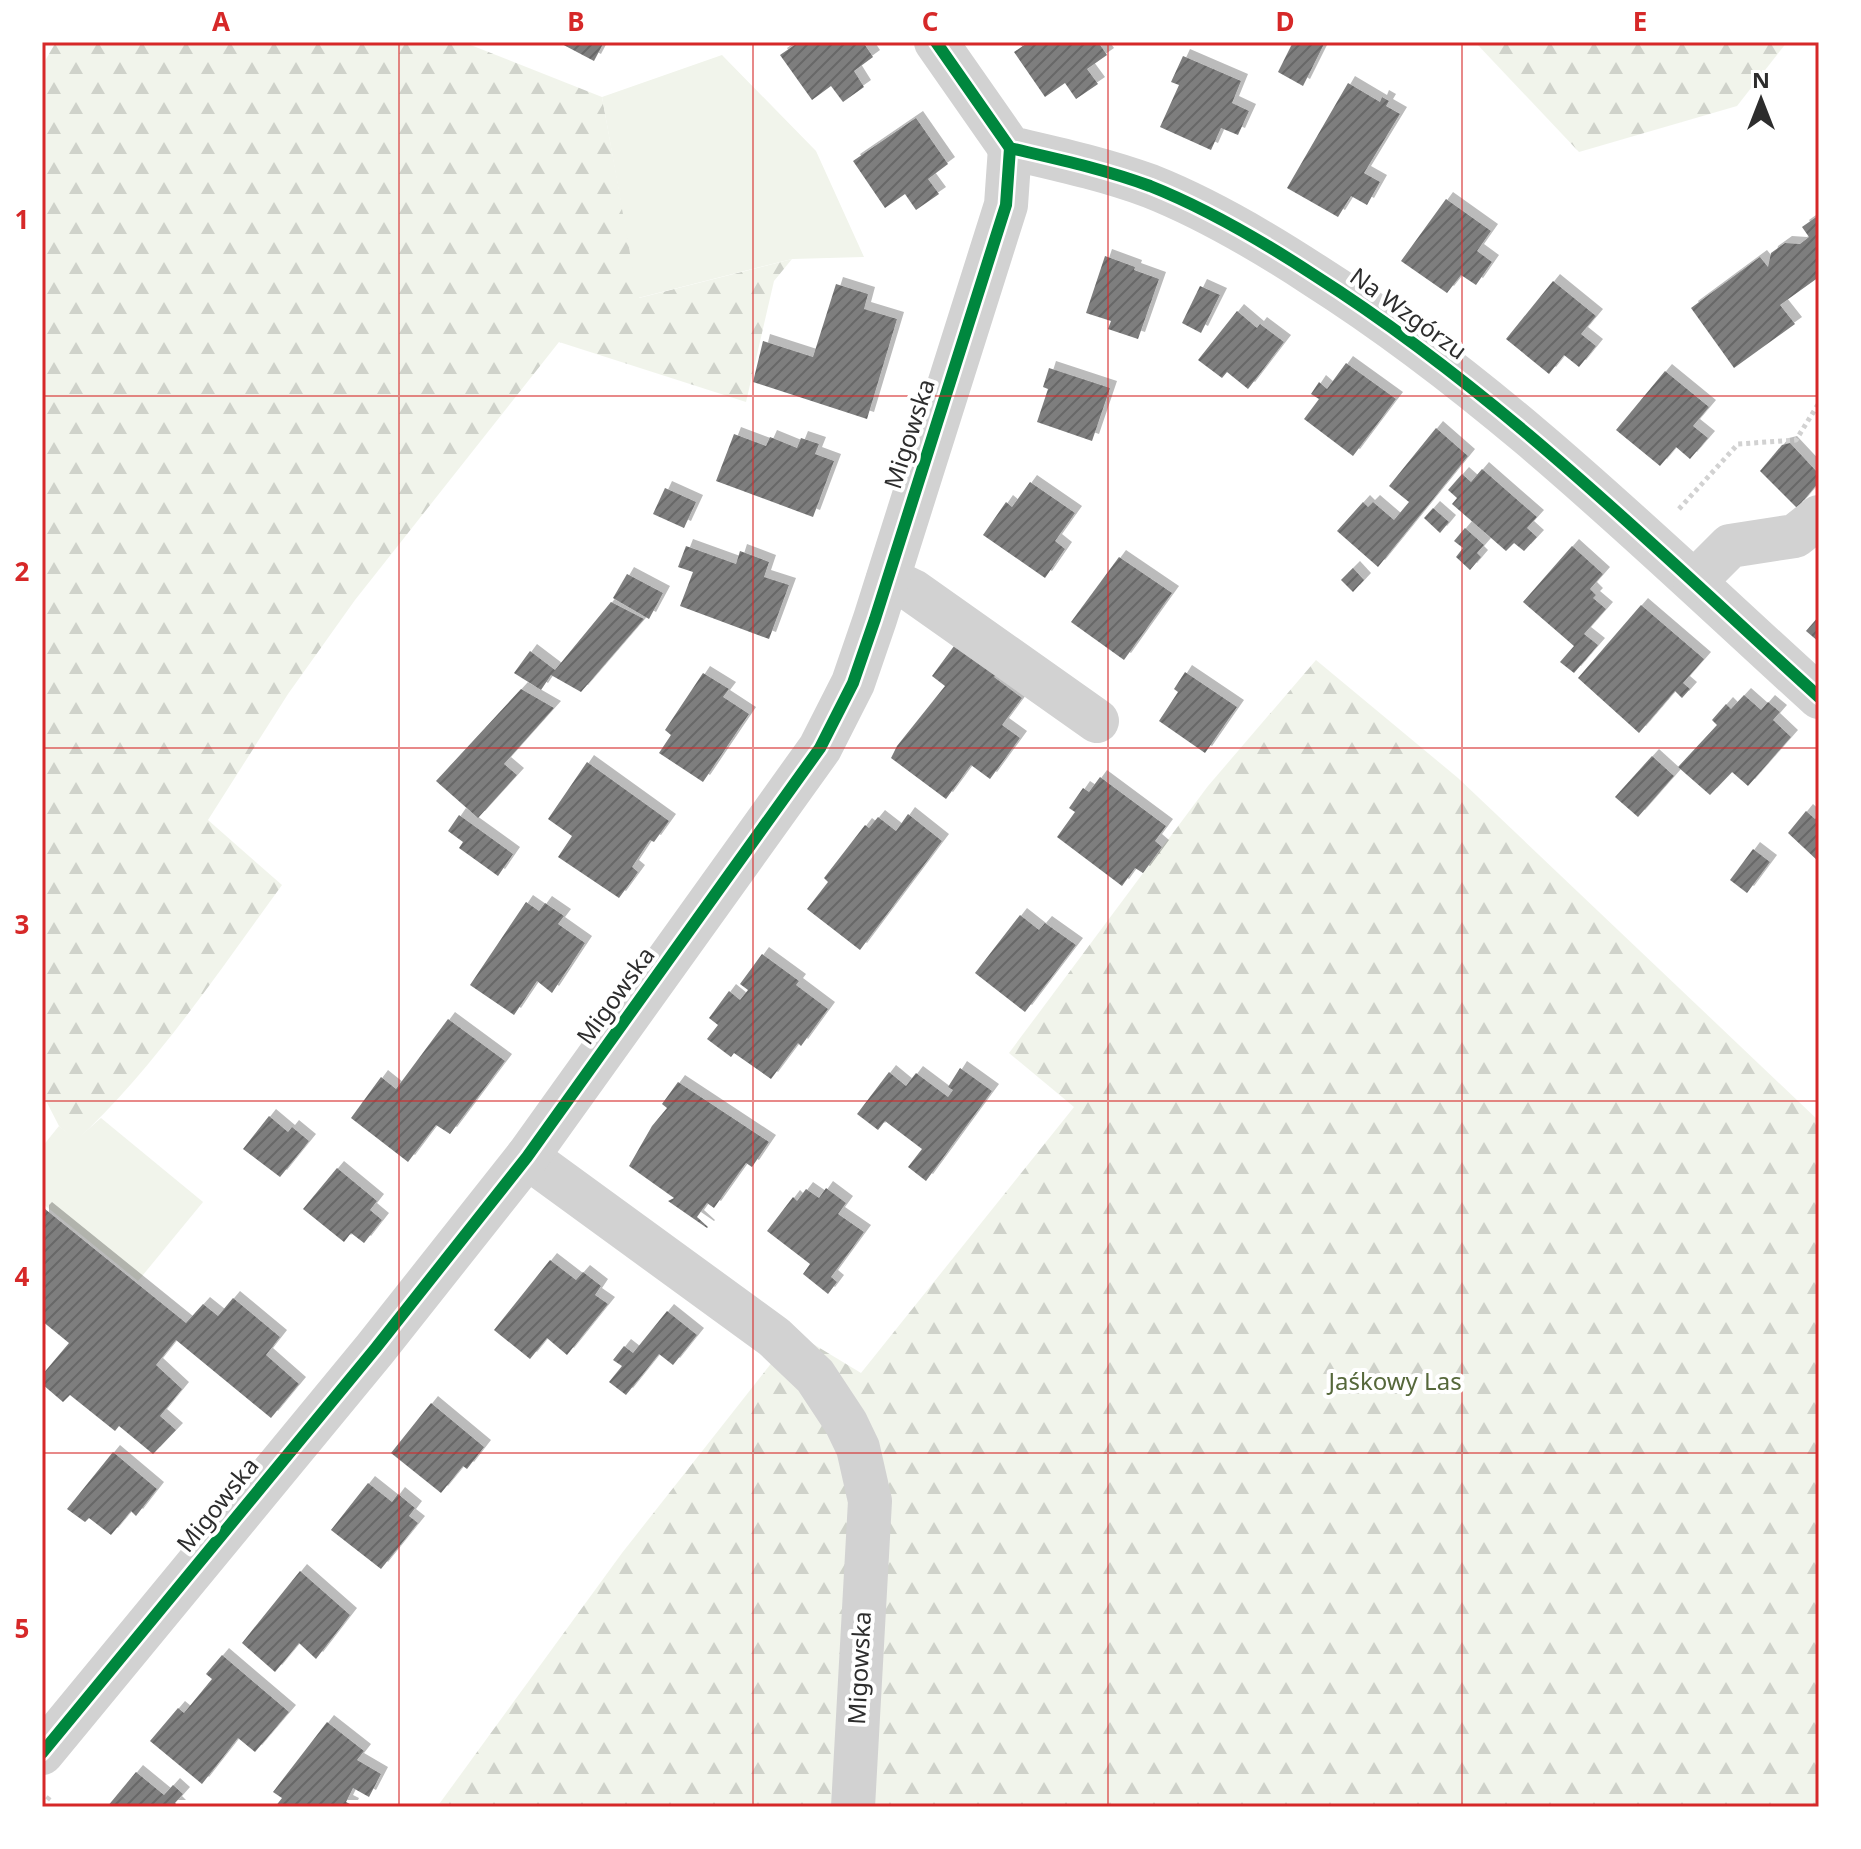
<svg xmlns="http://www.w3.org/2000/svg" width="1861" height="1849" viewBox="0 0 1861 1849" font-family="'Noto Sans',sans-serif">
<defs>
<pattern id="forest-firs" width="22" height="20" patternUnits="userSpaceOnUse" patternTransform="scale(2)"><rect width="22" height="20" fill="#f1f4eb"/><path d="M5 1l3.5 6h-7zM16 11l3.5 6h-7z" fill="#cfd2ca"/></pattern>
<pattern id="building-hatch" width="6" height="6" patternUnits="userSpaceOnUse" patternTransform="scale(2)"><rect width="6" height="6" fill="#7e7e7e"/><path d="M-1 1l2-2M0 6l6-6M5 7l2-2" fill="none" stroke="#686868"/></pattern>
<filter id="shadow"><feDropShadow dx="7" dy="-7" stdDeviation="0" flood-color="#0004"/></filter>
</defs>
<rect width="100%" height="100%" fill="#fff"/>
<g fill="url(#forest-firs)">
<path d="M 56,42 L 463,42 L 602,97 L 639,298 L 792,259 L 774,281 L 746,402 L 559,342 L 355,600 L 288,694 L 208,820 L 282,885 C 220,970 153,1070 76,1141 L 59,1126 L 42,1093 L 42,66 Z"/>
<path d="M 1475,42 L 1787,42 L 1737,106 L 1579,152 Z"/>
<path d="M 1316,660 L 1458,778 L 1819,1121 L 1819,1807 L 437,1807 L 622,1553 L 795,1333 L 861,1373 L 1074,1107 L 1009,1053 L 1208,786 Z"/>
</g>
<g fill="#f1f4eb">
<path d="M 722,55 L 816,151 L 864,257 L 792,259 L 638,298 L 602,97 Z"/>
<path d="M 101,1118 L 203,1202 L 138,1281 L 42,1203 L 42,1147 L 59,1126 L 76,1140 Z"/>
</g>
<g fill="url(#building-hatch)" filter="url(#shadow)">
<path d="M 558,42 L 604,42 L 594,61 Z"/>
<path d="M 799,42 L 863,42 L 873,57 L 854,71 L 864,87 L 843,102 L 831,86 L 812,100 L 780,55 Z"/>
<path d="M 1029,42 L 1098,42 L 1107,55 L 1087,69 L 1098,84 L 1076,99 L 1065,83 L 1045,97 L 1014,52 Z"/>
<path d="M 1293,42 L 1325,42 L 1303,86 L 1278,72 Z"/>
<path d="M 1183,56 L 1241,81 L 1232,103 L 1249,111 L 1238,135 L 1221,128 L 1211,150 L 1160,127 L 1179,85 L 1171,82 Z"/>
<path d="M 1348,83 L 1380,102 L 1382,97 L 1389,101 L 1386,106 L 1400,114 L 1364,173 L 1380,182 L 1367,205 L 1351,196 L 1338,217 L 1287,188 Z"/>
<path d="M 916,118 L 948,164 L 928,179 L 939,194 L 916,210 L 905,194 L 885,208 L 853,161 Z"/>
<path d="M 1446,199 L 1491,231 L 1477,251 L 1492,262 L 1476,285 L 1461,275 L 1447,293 L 1401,261 Z"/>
<path d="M 1819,215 L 1819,277 L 1780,305 L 1795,324 L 1734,368 L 1691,308 L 1760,257 L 1768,267 L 1771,253 L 1785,243 L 1800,244 L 1809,237 L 1802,227 Z"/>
<path d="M 1105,256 L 1135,267 L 1134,270 L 1159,279 L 1138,339 L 1108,329 L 1111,321 L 1086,313 Z"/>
<path d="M 1553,281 L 1596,316 L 1581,334 L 1596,346 L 1579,367 L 1564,355 L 1549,374 L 1506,339 Z"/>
<path d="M 836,284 L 868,294 L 864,309 L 897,319 L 867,419 L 753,382 L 763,341 L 813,357 Z"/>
<path d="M 1200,286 L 1220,295 L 1201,333 L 1182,323 Z"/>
<path d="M 1237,311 L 1257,328 L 1260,324 L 1284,342 L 1248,389 L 1227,372 L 1222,378 L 1198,360 Z"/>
<path d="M 1346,363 L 1396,399 L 1353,456 L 1304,419 L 1319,399 L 1311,394 L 1319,382 L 1327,389 Z"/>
<path d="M 1049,368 L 1110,388 L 1092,441 L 1037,422 L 1048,389 L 1043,387 Z"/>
<path d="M 1665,371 L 1709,407 L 1693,426 L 1708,438 L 1690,459 L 1676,447 L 1660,466 L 1616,430 Z"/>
<path d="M 1436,428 L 1468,456 L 1378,567 L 1337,531 L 1363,502 L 1368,507 L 1373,502 L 1394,520 L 1409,502 L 1389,486 Z"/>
<path d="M 734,434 L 766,446 L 770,437 L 797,448 L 801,438 L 819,444 L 815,454 L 834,461 L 813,517 L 716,481 Z"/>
<path d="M 1790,443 L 1819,474 L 1819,482 L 1797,508 L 1760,471 L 1782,445 Z"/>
<path d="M 1482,469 L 1537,517 L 1527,528 L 1537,537 L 1524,551 L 1514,543 L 1506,551 L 1452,504 L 1457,498 L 1448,490 L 1462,474 L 1471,482 Z"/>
<path d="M 1030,482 L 1075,513 L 1055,541 L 1065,549 L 1045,578 L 983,535 L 1006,502 L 1012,507 Z"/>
<path d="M 665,488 L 696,502 L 684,528 L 653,514 Z"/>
<path d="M 1433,508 L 1449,522 L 1440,533 L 1424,518 Z"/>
<path d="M 1465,528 L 1484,545 L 1477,553 L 1481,557 L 1470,570 L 1456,557 L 1463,548 L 1454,541 Z"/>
<path d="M 686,546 L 736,564 L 740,551 L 769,562 L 764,577 L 789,585 L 769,639 L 680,606 L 693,572 L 678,567 Z"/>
<path d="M 1572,546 L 1603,574 L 1590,589 L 1596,595 L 1593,598 L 1606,609 L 1584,634 L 1598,645 L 1574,673 L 1560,662 L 1574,646 L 1523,602 Z"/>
<path d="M 1119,557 L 1172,593 L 1124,660 L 1071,622 Z"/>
<path d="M 1353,568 L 1364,580 L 1353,592 L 1341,580 Z"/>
<path d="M 627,574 L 663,593 L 649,619 L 613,598 Z"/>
<path d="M 611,602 L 644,619 L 581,692 L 551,675 L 541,690 L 514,673 L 530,651 L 555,670 Z"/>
<path d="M 1641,605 L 1704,659 L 1683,683 L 1690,689 L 1682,698 L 1675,691 L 1639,733 L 1578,678 Z"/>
<path d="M 1819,616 L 1819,642 L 1806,631 Z"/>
<path d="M 957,642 L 998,673 L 994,677 L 1022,698 L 1002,725 L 1020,738 L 990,779 L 971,765 L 946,799 L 891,758 L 897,746 L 945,686 L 932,676 Z"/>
<path d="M 1185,672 L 1237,707 L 1205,753 L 1159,721 L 1178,692 L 1174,689 Z"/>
<path d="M 703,673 L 729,689 L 723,697 L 749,714 L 703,782 L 659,753 L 671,735 L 665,730 Z"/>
<path d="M 521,689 L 554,708 L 504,764 L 517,775 L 478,818 L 436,781 Z"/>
<path d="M 1744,695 L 1761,710 L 1768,702 L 1780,712 L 1773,720 L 1791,737 L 1748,786 L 1732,772 L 1710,795 L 1678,767 L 1717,725 L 1712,720 L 1726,704 L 1731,709 Z"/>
<path d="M 1652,756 L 1674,776 L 1638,817 L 1615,797 Z"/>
<path d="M 587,762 L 669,821 L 654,842 L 650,840 L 632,867 L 638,872 L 619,898 L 558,857 L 572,836 L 548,819 Z"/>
<path d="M 1100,777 L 1166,826 L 1155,841 L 1162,847 L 1143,873 L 1135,868 L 1122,886 L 1057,837 L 1075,812 L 1069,808 L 1083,788 L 1089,792 Z"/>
<path d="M 1806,811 L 1815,819 L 1819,815 L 1819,862 L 1788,833 Z"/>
<path d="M 908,814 L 942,841 L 860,950 L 807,909 L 828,882 L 824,878 L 865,825 L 869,828 L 878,817 L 896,831 Z"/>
<path d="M 459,815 L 513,854 L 498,876 L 459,848 L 463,842 L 448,831 Z"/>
<path d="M 1753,849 L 1770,862 L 1747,893 L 1730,880 Z"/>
<path d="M 526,902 L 539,911 L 545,903 L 564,916 L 558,924 L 585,943 L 552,993 L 537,981 L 514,1015 L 470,985 Z"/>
<path d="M 1020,915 L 1039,930 L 1045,923 L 1076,945 L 1025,1012 L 975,973 Z"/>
<path d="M 762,954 L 799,981 L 796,985 L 828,1009 L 801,1046 L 798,1043 L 771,1079 L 734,1053 L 731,1057 L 707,1039 L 718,1025 L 709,1018 L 729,991 L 740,1000 L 748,990 L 740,984 Z"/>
<path d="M 448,1019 L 505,1061 L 450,1134 L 436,1125 L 408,1162 L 351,1118 L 381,1077 L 396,1089 Z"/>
<path d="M 960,1068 L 992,1091 L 926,1181 L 908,1167 L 922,1149 L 885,1121 L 878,1130 L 857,1114 L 889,1072 L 906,1086 L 916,1073 L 948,1097 L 953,1090 L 948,1087 Z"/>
<path d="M 678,1082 L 769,1142 L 752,1167 L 746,1163 L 714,1208 L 707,1203 L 697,1217 L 708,1227 L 707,1228 L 668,1201 L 674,1198 L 629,1166 L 652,1126 L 667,1108 L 662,1104 Z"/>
<path d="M 269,1116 L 288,1132 L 292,1127 L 309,1141 L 280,1177 L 243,1149 Z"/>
<path d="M 337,1168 L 377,1201 L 370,1210 L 382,1220 L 364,1243 L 351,1233 L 344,1242 L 303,1209 Z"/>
<path d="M 826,1188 L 846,1203 L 838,1214 L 864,1232 L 831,1277 L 837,1282 L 828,1294 L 803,1274 L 810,1264 L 767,1231 L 793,1197 L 797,1201 L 806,1189 L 819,1198 Z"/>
<path d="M 45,1209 L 186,1323 L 203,1304 L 218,1316 L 233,1298 L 280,1337 L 266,1355 L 299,1384 L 271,1418 L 176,1340 L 156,1365 L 182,1389 L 160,1416 L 176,1430 L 153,1454 L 119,1426 L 115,1431 L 70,1395 L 63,1402 L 42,1384 L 42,1375 L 69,1343 L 42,1321 L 42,1212 Z"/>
<path d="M 550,1260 L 576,1280 L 583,1272 L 601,1286 L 595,1295 L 608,1304 L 567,1355 L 547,1338 L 530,1359 L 494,1330 Z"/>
<path d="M 667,1311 L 697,1335 L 673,1365 L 659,1354 L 626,1395 L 609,1382 L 622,1366 L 613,1360 L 624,1346 L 633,1353 Z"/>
<path d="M 431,1403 L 484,1447 L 467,1469 L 463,1466 L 441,1493 L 391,1453 Z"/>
<path d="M 113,1452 L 157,1489 L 136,1516 L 131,1511 L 111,1535 L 89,1518 L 85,1522 L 67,1509 Z"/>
<path d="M 368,1483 L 392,1502 L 398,1494 L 415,1508 L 409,1516 L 418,1523 L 381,1569 L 331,1530 Z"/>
<path d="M 300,1571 L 350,1615 L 316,1659 L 299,1643 L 275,1672 L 242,1643 Z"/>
<path d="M 222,1655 L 289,1712 L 255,1752 L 238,1738 L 202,1784 L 150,1741 L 178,1708 L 184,1713 L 212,1679 L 206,1674 Z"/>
<path d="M 327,1722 L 364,1751 L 357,1760 L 381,1774 L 369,1797 L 353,1788 L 346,1802 L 352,1805 L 351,1807 L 275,1807 L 282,1798 L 273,1792 Z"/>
<path d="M 136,1772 L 164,1795 L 173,1785 L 183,1794 L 175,1803 L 179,1807 L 107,1807 Z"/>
</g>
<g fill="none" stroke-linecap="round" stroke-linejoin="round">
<g stroke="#d2d2d2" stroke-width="5" stroke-dasharray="4 4" stroke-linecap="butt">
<path d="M 1679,509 L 1738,444 L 1796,440 L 1819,403"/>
<path d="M 42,1806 L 51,1795"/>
</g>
<g stroke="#d2d2d2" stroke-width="44">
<path d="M 936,42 L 1010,148 C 1057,159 1104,169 1150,186 C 1208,209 1262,241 1314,275 C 1500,393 1657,550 1819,697"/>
<path d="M 888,579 L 913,591 L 1097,721"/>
<path d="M 1695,581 L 1730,546 L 1795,536 L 1819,517"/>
<path d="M 527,1157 L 774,1337 L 815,1376 L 846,1423 L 858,1448 L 870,1501 L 853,1807"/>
<path d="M 42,1753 L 375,1349 L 527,1157 L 820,748 L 853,683 L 875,619 L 1006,205 L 1010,148"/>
</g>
<g stroke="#fff" stroke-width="17">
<g id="cycleway">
<path d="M 936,42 L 1010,148 C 1057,159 1104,169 1150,186 C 1208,209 1262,241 1314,275 C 1500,393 1657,550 1819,697"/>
<path d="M 42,1753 L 375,1349 L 527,1157 L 820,748 L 853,683 L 875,619 L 1006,205 L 1010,148"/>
</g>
</g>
<use href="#cycleway" stroke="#00873e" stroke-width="12"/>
</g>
<path fill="none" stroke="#d62828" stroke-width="2" stroke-opacity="0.55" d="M 399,42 L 399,1807M 753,42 L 753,1807M 1108,42 L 1108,1807M 1462,42 L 1462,1807M 42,396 L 1819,396M 42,748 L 1819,748M 42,1101 L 1819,1101M 42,1453 L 1819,1453"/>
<g text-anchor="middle" stroke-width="8" stroke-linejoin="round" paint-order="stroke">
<g font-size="24" fill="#2d2d2d" stroke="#fff">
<text transform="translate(1408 314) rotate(36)" y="8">Na Wzgórzu</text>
<text transform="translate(910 434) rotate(-72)" y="8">Migowska</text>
<text transform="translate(616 996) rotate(-54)" y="8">Migowska</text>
<text transform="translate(218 1505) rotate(-51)" y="8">Migowska</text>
<text transform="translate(860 1668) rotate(-87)" y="8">Migowska</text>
</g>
<g font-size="24" fill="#56683b" stroke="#fff">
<text x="1395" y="1390">Jaśkowy Las</text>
</g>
</g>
<rect width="1861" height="1849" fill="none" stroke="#ffffff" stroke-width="88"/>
<g transform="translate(1761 100)" stroke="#ffffff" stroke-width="6" paint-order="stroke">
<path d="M0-6L14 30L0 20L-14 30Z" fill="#2d2d2d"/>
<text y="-12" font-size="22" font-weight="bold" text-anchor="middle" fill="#2d2d2d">N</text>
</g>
<rect x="44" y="44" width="1773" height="1761" fill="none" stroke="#d62828" stroke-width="3"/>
<g font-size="26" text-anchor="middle" font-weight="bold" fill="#d62828">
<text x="221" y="31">A</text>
<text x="576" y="31">B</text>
<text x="930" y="31">C</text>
<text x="1285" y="31">D</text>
<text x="1640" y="31">E</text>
<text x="22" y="229">1</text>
<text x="22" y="581">2</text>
<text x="22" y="934">3</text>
<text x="22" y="1286">4</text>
<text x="22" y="1638">5</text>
</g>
</svg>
